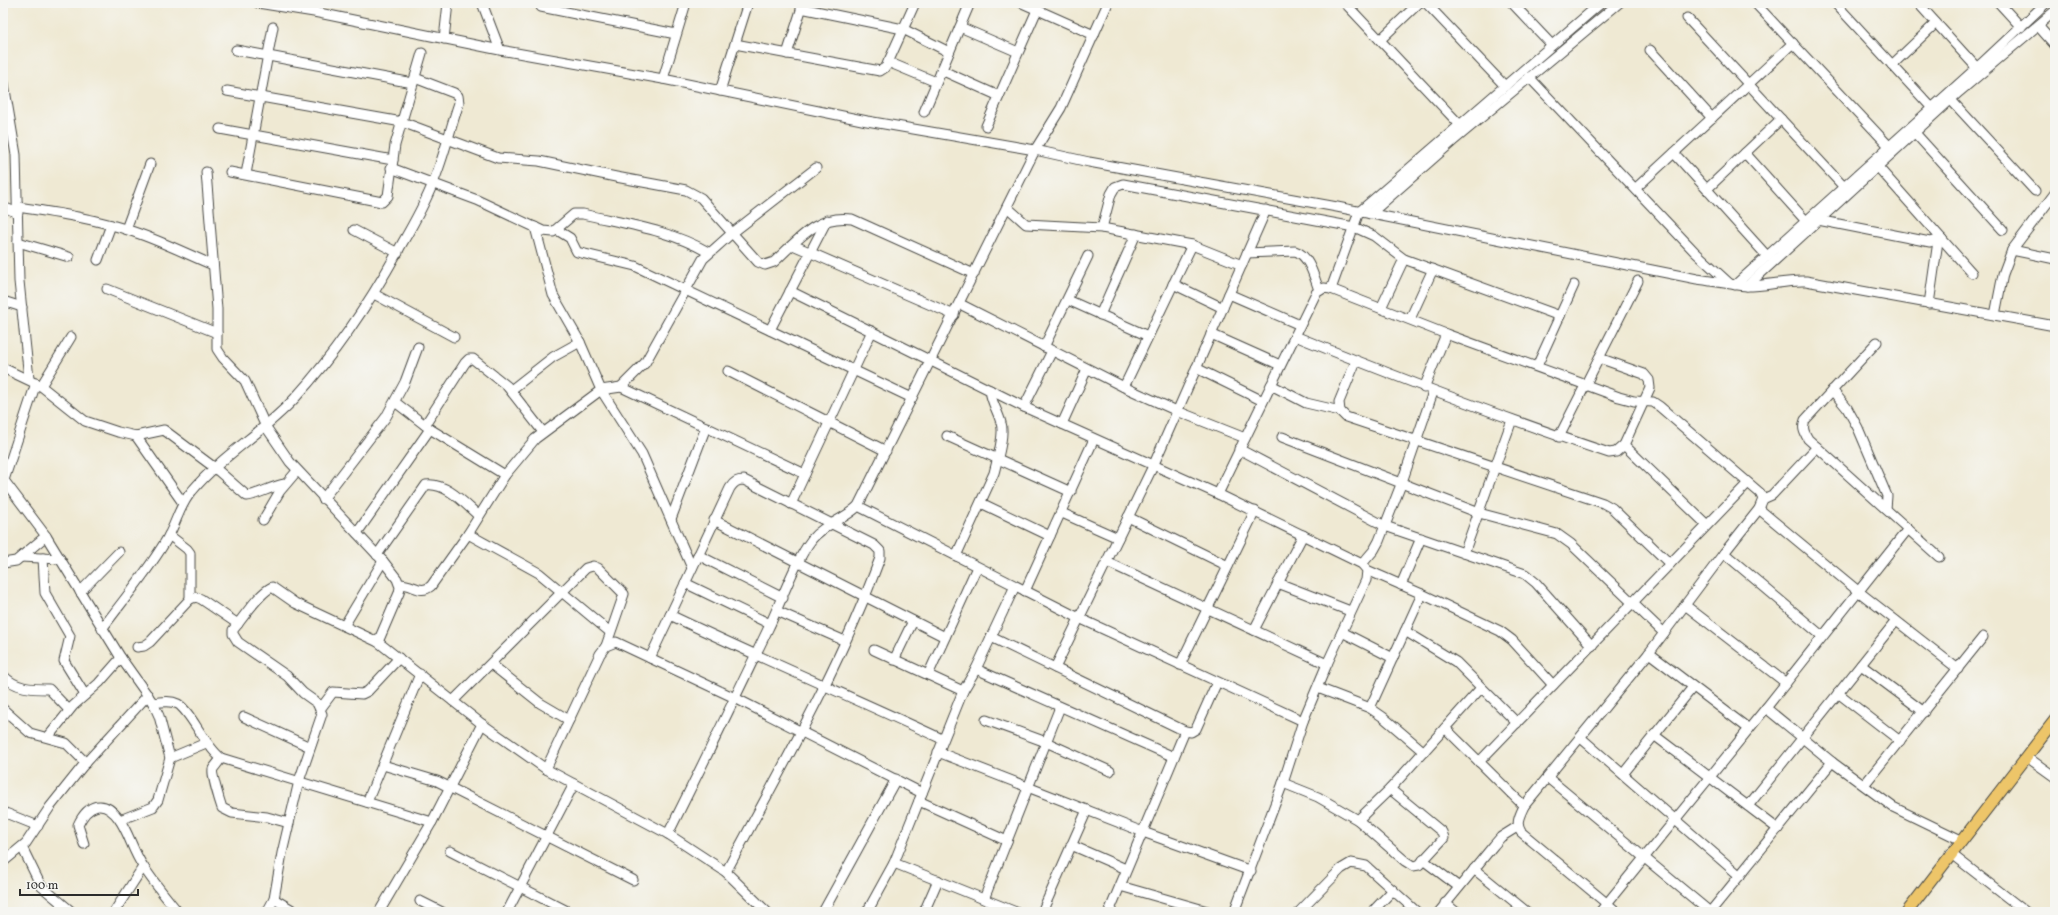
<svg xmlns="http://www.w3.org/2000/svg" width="2058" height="915" viewBox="0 0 2058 915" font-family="Vollkorn,serif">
<rect width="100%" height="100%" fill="#f6f6f2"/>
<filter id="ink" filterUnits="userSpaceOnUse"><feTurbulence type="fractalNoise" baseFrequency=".025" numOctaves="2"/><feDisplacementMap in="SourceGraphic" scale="8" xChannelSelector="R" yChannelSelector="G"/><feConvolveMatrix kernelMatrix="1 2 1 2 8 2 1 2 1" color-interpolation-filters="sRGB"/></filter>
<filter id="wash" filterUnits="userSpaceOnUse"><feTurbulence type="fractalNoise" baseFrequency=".012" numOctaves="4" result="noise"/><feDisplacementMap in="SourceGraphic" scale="16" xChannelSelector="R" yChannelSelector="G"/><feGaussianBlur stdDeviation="0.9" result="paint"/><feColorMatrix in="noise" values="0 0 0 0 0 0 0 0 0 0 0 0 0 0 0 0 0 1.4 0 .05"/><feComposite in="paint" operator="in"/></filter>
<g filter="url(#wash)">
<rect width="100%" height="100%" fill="#efe9d3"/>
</g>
<g filter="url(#ink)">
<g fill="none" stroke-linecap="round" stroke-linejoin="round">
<g stroke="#484844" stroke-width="11">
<g id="minor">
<path d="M 258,3 L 314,12 L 500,50 L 663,79 L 867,121 L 1035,150 L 1089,162 L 1337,207 L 1697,279 C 1713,281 1731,285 1747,286 C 1767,286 1786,280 1806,281 L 2055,326"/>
<path d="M 482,3 L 500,50"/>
<path d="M 1022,3 L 1094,35"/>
<path d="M 1345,3 L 1460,125"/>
<path d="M 1426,3 L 1505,86"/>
<path d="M 1512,3 L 1552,45"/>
<path d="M 1755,3 L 1889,146"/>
<path d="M 1835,3 L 1932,108"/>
<path d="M 1918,3 L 1977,68"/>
<path d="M 1999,3 L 2021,27"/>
<path d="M 541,7 L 676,34"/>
<path d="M 801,8 L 903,29 L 949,52"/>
<path d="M 1687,18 L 1844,187"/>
<path d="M 2038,26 L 2055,45"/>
<path d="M 960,27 L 1018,52"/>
<path d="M 444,39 L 448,3"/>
<path d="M 1380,40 L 1419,3"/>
<path d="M 735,44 L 880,71 L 886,67 L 915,3"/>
<path d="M 236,50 L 413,83"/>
<path d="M 1650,50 L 1712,118"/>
<path d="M 787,54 L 803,4"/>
<path d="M 888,62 L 936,82"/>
<path d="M 1892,65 L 1936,23"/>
<path d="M 941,70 L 999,96"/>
<path d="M 1529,77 L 1695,252 L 1729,283"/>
<path d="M 3,78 L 16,155 L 19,281 L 29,379"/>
<path d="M 663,79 L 686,3"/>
<path d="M 227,91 L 402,122 L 498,158 L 539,161 L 616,177 L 686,190 L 701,198 L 758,262 L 765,265 L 774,262 C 798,240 817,214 852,219 L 974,274"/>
<path d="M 720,91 L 748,3"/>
<path d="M 1951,100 L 2035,191"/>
<path d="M 924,112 L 970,3"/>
<path d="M 986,126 L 1037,10"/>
<path d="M 220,129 L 393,160"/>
<path d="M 1915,133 L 2003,230"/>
<path d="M 1674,153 L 1767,256"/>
<path d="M 1745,153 L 1806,221"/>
<path d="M 1877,166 L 1972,273"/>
<path d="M 391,168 L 477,200 L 543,231 L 553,232 L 574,214 L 583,214 C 625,224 670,230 708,252"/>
<path d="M 206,172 L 217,309 L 217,349 L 223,358 L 245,381 L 266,427 L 290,462 L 383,561 L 397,579 L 400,587 L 399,593 L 378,642"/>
<path d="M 230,172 L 382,202 L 388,196 L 395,145 L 422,53"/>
<path d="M 246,174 L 273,27"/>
<path d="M 1636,188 L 1793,43"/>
<path d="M 1707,189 L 1781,119"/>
<path d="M 3,207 L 18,213"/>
<path d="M 18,207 C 58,213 97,219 134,232 C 161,241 187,254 213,265"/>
<path d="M 1007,207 L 1026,224 L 1102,228 L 1192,245 L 1242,265"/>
<path d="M 1370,214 L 1453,141 L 1619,3"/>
<path d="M 1818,220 L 1930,242 L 1942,239"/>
<path d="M 535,227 L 553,295 L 580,342 L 601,390 L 642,454 L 692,568"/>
<path d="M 1102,228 L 1111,194 L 1115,187 L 1123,184 L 1354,227 L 1374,236 L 1404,259 L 1560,316"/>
<path d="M 126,229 L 150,164"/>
<path d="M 354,230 L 398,253"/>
<path d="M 557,230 L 570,238 L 577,252 L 635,266 L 912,398"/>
<path d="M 18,242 L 69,257"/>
<path d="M 793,245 L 954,315"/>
<path d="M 2012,250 L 2055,259"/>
<path d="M 1247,253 L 1295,251 C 1309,255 1314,277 1319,290"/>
<path d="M 98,260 L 111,225"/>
<path d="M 1173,284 L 1223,308"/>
<path d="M 1735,285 L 1983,62 L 2046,3"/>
<path d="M 1747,286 L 1959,92 L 2055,11"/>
<path d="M 107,289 L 217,333"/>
<path d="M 1331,289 L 1359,212 L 1601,3"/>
<path d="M 790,291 L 1024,407 L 1218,494 L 1362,564 L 1367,570 L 1366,580 L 1327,664 L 1303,721 L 1283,783 L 1234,912"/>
<path d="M 374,294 L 454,337"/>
<path d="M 1229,294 L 1300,325"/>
<path d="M 1068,300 L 1148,336"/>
<path d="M 3,301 L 22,307"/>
<path d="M 960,304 L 1124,387 L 1177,411 L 1245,438"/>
<path d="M 1929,304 L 1938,241"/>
<path d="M 1381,308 L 1404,259"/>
<path d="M 1100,315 L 1136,234"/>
<path d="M 1995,315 L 2003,274 L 2012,250 L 2055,193"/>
<path d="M 1410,319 L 1433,269"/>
<path d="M 770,330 L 827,220"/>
<path d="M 1211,334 L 1280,365"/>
<path d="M 1295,336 C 1399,378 1503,418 1609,453 L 1616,452 L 1624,445 L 1650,388 L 1649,380 L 1644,374 L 1599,358"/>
<path d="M 1877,342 L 1805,420 C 1802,428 1804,432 1808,439 L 1939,557"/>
<path d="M 1044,347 L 1088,256"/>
<path d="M 1356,361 L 1339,402 L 1340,411 L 1346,417 L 1603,503 L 1612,508 L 1670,564"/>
<path d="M 1537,366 L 1574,285"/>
<path d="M 3,368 L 41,386 L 85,421 L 118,432 L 136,436 L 164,430 L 215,468 L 247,496 C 257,495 272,486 285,484"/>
<path d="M 1196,368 L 1263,401"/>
<path d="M 728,371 L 886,451"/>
<path d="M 1271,385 L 1306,403 L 1340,411"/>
<path d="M 41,386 L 71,337"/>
<path d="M 621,387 L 645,363 L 703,259 L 731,234 L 816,168"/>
<path d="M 1124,387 L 1192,245"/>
<path d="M 1424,388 L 1446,334"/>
<path d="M 511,390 L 553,357 L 580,342"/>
<path d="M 1832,390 L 1847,408 L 1858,428 L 1887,496 L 1886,509"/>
<path d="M 395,402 L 430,429 L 505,475"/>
<path d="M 1024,407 L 1052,351"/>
<path d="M 1062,424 L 1087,369"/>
<path d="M 425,425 L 465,363 L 469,359 L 473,359 L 507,386 L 543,432"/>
<path d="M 136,436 L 183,503"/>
<path d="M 947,436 L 1071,492"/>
<path d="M 1282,437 L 1479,513 L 1557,534 L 1571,544 L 1664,633"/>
<path d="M 1559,437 L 1638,281"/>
<path d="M 1624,445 L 1707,525"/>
<path d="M 1239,449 L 1385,526 L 1525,574 L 1536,583 L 1592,646"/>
<path d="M 3,479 L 46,536 L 121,658 L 153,703 L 159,716 L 170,758 L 158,800 L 153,807 L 120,820"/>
<path d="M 4,480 L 36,383"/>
<path d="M 1218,494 L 1316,293 L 1324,288 L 1331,289 L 1446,334 L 1619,397 L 1634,401 L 1653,402 L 1659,406 L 1760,493 L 1763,499 L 1759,509 L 1724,553 L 1649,653 L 1524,806 C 1520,815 1515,823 1521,832 L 1617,912"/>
<path d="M 323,499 L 386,417 L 405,382 L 418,347"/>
<path d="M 1763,499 L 1772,495 L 1817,447"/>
<path d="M 981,503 L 1050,536"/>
<path d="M 791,504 L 872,331"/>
<path d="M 858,506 L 1079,618 L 1303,721"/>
<path d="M 1759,509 L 1858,591 L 1958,669"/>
<path d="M 1062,513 L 1118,538"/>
<path d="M 1128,517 L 1228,566"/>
<path d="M 671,519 L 706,427"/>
<path d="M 263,520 L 280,491 L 297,471"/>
<path d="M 714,520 L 945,637"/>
<path d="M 357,533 L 430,429"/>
<path d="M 468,534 L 539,573 L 610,632"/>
<path d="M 169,535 L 187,549 L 190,553 L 190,599"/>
<path d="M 1464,553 L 1512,420"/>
<path d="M 1724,553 L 1822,636"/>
<path d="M 377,555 L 426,485 C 446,482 465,504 479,516"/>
<path d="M 698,555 L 783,598"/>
<path d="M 956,556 L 994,473 C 997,461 1005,434 1001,423 C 998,411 991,402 990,390"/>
<path d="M 21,557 L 60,559"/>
<path d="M 43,558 L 45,593 L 70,636 L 64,661 L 85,695"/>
<path d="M 1107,562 L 1327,664"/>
<path d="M 3,563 L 16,561 L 46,536"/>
<path d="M 1362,564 L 1374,550 L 1379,541 L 1402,482 L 1433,392"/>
<path d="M 1367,570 L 1422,594 L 1500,631 L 1512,640 L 1553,685"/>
<path d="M 685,583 L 770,624"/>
<path d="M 1278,583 L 1350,611"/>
<path d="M 400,584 C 414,584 420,595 431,586 L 468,534 L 505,475 L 535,439 L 601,390 L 621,387 L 805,474"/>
<path d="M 1401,585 L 1421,538"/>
<path d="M 1025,591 L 1094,439"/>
<path d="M 80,592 L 119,552"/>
<path d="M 1685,605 L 1786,683"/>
<path d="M 777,611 L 845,641"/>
<path d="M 670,615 C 760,658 852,697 942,739"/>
<path d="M 344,626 L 383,561"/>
<path d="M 102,629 C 124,599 150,569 168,537 C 177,521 180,504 192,491 C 222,455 264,432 295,398 C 336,353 370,302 399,249 C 411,228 424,206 433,183 C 444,157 450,129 459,103 L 458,96 L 454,93 L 415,78"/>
<path d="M 1254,630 L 1303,535"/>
<path d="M 1405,631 L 1456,662 L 1517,723"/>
<path d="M 1342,632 L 1393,658"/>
<path d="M 991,637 L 1185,731 L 1191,732 L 1196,729 L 1217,682"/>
<path d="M 137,647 L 144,646 L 150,642 L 190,599 L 196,597 L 201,599 L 238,624"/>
<path d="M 874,650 L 963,691"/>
<path d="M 1649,653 L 1749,729"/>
<path d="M 650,658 L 730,488 C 734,482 737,480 744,480 L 874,545 L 880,551 L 880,558 C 840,667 781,769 726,872"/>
<path d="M 894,660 L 913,621"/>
<path d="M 491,664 L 540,703 L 569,720"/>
<path d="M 1180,665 L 1255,511"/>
<path d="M 1861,665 L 1924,712"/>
<path d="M 1055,668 L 1154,464 L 1266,210"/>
<path d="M 976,669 L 1174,757"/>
<path d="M 3,675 C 15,689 32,689 49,689 L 69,710"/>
<path d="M 928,675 L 977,567"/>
<path d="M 1318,688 L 1370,708 L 1383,717 L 1424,752"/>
<path d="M 1838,693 L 1900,741"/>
<path d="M 453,701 L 586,568 L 593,566 L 598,568 L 624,594 L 606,646"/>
<path d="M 153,703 C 161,702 170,700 178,704 C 191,712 204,745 221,758 L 432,822"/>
<path d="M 321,708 L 333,692 L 362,694 L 368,691 L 399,658"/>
<path d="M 1370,708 L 1422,594"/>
<path d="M 1766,708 L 1832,762 L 1893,807 L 1961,840"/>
<path d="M 3,709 L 30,733 L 66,743 L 86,763"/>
<path d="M 244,717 L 310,747"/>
<path d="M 986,720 L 1046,742 L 1110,771"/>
<path d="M 1445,728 L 1524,806"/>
<path d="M 1654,735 L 1778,829"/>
<path d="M 48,737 L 73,706 L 99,683 L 121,658"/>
<path d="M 1581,738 L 1740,876"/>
<path d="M 938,752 L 1143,832 L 1251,871"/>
<path d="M 2027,757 L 2055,777"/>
<path d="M 170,758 L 206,743"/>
<path d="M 221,758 C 219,762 215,766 213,769 C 211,773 220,802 222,808 L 232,813 L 267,817 L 289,823"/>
<path d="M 1479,762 L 1748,483"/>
<path d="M 383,765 L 437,781 L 633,880"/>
<path d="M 546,769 L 600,654 L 606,646 L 616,642 L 735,698 L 922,793"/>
<path d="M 1623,774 L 1693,687"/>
<path d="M 1548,778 L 1710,912"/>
<path d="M 1283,783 L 1318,797 L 1358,820 L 1405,861 L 1413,866 L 1419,865 L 1444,838 L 1442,832 L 1390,789"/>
<path d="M 1864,785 L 1983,637"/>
<path d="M 919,801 L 1007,841"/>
<path d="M 367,802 L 420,674"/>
<path d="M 1748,806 L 1896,621"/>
<path d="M 3,812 L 38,826"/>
<path d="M 1358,820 L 1390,789 L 1481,688"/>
<path d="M 668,834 C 702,766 735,698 768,629 C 781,602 794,563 812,539 C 824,524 844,520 858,506 L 1035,150 L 1061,108 L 1108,3"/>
<path d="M 84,844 L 78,825 C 88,804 104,798 119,819 C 129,833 133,852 143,866 C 153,882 166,897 178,912"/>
<path d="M 1071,845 L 1126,869"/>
<path d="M 22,847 L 41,886 L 72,912"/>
<path d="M 450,851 L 569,912"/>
<path d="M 1950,853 L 2026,912"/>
<path d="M 1423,860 L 1459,887"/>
<path d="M 3,862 L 26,843 L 50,807 L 82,767 L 148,695"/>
<path d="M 894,863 L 1016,912"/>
<path d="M 1474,869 L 1527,912"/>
<path d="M 1120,886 L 1211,912"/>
<path d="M 274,899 L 296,912"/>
<path d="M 984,899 L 1060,707"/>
<path d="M 420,901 L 442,912"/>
<path d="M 1445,903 L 1456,912"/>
<path d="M 114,912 L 143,867"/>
<path d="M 267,912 L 274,899 L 282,853 L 299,781 L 322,714 L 317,703 L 303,693 L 287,676 L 238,642 L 233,634 L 233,630 C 243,618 259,593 272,587 L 295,603 L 378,642 L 482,724 L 546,769 L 668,834 L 726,872 L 767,912"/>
<path d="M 379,912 L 432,822 L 482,724"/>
<path d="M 507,912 L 574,784"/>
<path d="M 823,912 L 896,779"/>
<path d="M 867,912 L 894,863 L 963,691 L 976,669 L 1015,586"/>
<path d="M 924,912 L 938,880"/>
<path d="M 1042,912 L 1087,810"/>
<path d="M 1109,912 L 1185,731"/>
<path d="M 1299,912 L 1341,869 L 1351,863 L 1366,866 L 1417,912"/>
<path d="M 1372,912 L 1393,890"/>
<path d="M 1439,912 L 1494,845 L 1501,837 L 1517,827"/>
<path d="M 1600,912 L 1766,708 L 1908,529"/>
<path d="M 1710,912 L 1832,762"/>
</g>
</g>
<g stroke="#484844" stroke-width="13">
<path id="major" d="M 1907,912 L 2055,720"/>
</g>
<use href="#minor" stroke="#fff" stroke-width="9"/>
<use href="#major" stroke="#edc569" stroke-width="11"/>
</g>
</g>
<rect width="2058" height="915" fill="none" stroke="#f6f6f2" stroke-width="16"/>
<path d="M20 889v6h118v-6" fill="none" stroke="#2b2b2b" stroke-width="2"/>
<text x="26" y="889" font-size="12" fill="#2b2b2b" stroke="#f6f6f2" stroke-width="3" paint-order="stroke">100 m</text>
</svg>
